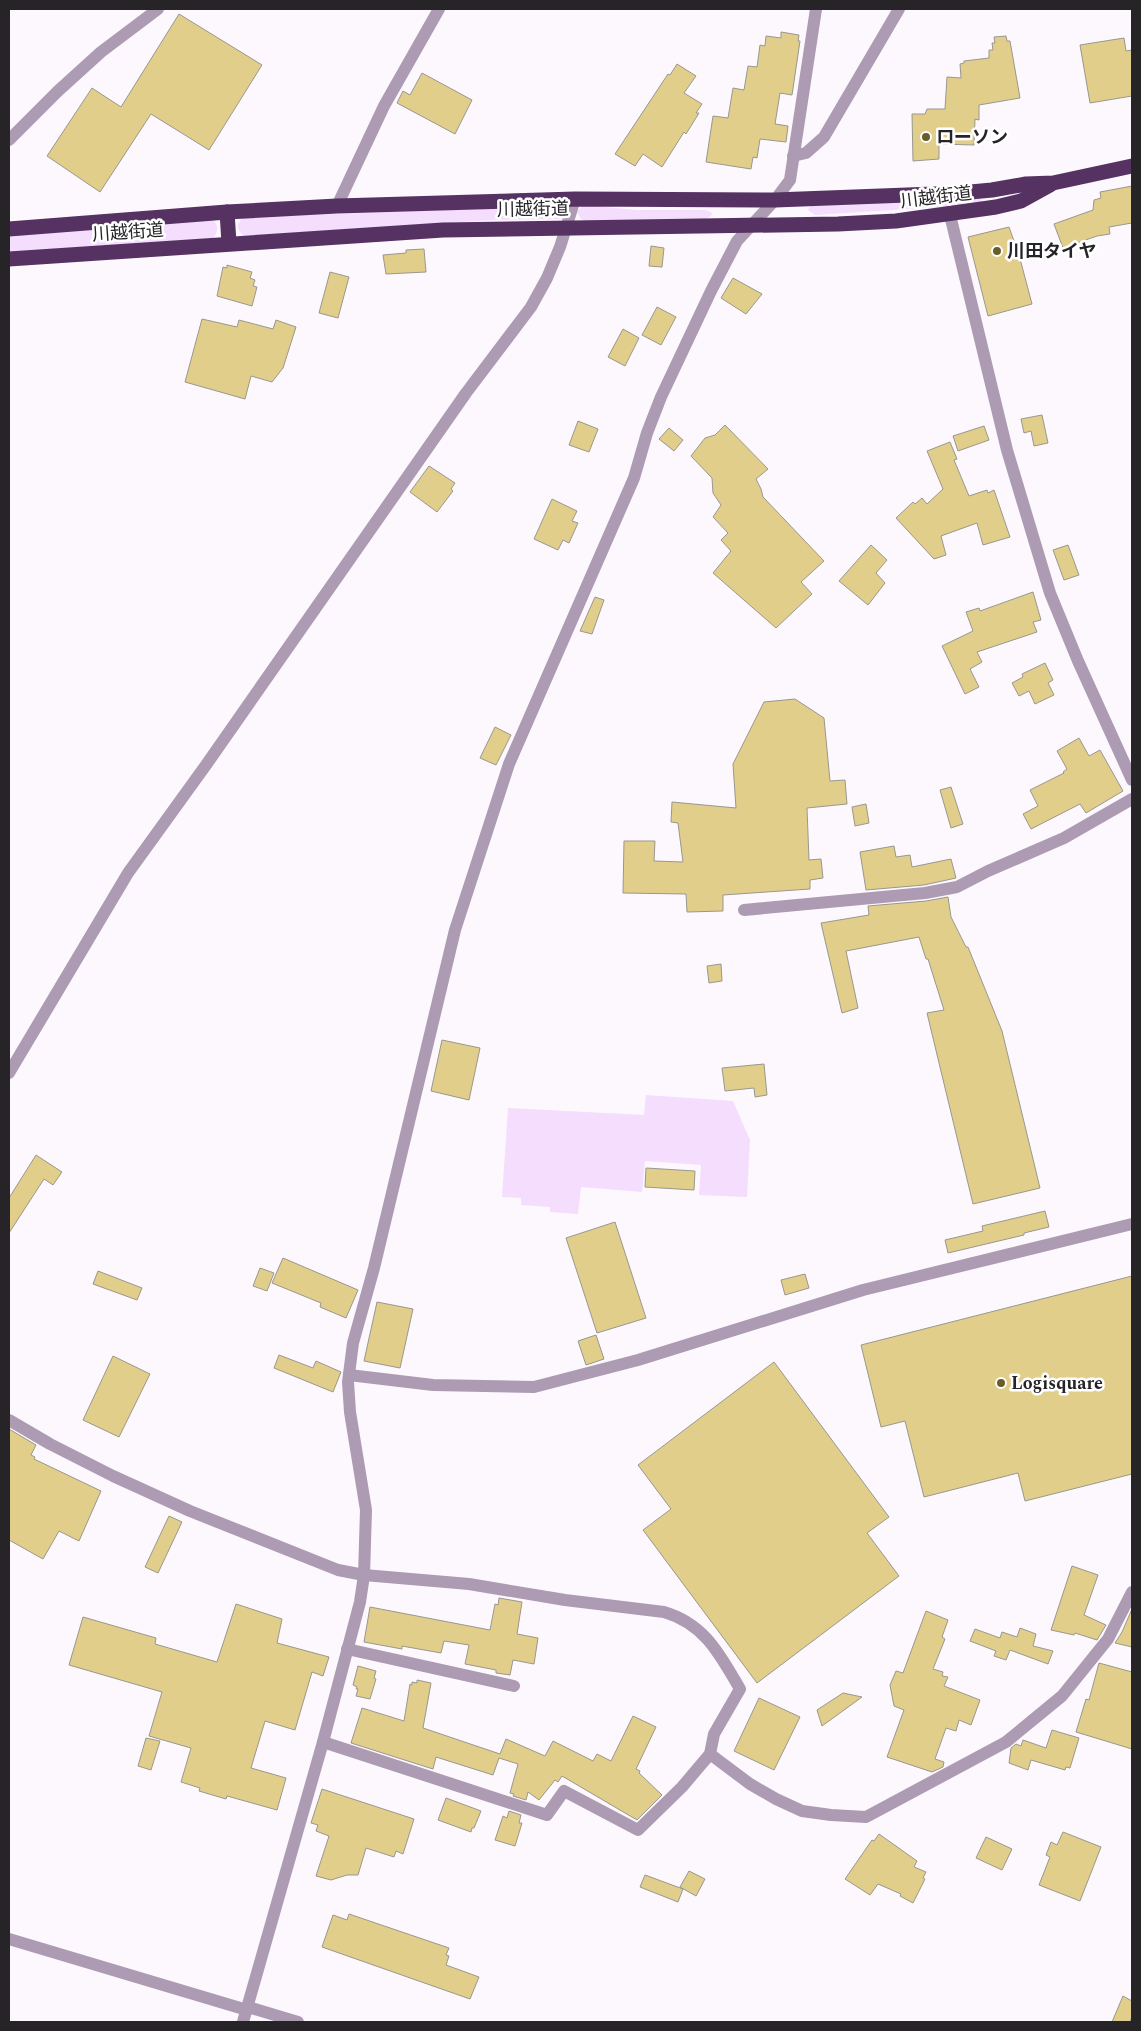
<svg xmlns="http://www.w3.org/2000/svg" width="1141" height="2031" viewBox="0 0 1141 2031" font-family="Spectral,'Noto Sans JP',serif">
<rect width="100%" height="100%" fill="#fdf8fe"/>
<g fill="#f4ddfd">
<path d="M 977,199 L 981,199 L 982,202 L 971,205 L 815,215 L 808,210 L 811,204 Z"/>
<path d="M 583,205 L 637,210 L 706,210 L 712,213 L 711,216 L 705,219 L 586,221 L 581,219 L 577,212 Z"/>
<path d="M 560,206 L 565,207 L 566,211 L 563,219 L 493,220 L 244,236 C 236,230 236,223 244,217 Z"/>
<path d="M 211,219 C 219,224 219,231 213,238 L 9,253 L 9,235 Z"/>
<path d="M 646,1095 L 733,1101 L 750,1140 L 747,1197 L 699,1195 L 701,1165 L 645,1161 L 642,1192 L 581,1187 L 578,1214 L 550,1212 L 550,1207 L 521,1205 L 521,1198 L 502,1197 L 508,1108 L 644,1115 Z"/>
</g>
<g fill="#e2ce8b" stroke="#99978e">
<path d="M 179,14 L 262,65 L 209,150 L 151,114 L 100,192 L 47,156 L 92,88 L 121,107 Z"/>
<path d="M 781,32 L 799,35 L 798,41 L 800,41 L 792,95 L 780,93 L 775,124 L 788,126 L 786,142 L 760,139 L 757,158 L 753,157 L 751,169 L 706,162 L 713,116 L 728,118 L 733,88 L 744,90 L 748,66 L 757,67 L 760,45 L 765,46 L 766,36 L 781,38 Z"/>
<path d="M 1006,36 L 1007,41 L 1010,41 L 1020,98 L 979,105 L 979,120 L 975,119 L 974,145 L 939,144 L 939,159 L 913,161 L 912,114 L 925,114 L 927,109 L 945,109 L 947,77 L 961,78 L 960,64 L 964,63 L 964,61 L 989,58 L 989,50 L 993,50 L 992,43 L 995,43 L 994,37 Z"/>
<path d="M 1124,38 L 1126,51 L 1132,50 L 1132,96 L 1090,103 L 1080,45 Z"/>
<path d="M 677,64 L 696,76 L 684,93 L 702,104 L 696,113 L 699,113 L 686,134 L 684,132 L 662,167 L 643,154 L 635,166 L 615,154 L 668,74 L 670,75 Z"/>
<path d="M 422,73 L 472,100 L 455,134 L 397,103 L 403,91 L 410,95 Z"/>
<path d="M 1132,186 L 1132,223 L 1109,227 L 1110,234 L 1097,236 L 1063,248 L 1054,224 L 1093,210 L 1094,200 L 1101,198 L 1100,192 Z"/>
<path d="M 1009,227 L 1019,255 L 1032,304 L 988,316 L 968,237 Z"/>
<path d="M 651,246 L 664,248 L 662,267 L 649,266 Z"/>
<path d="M 424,249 L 426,272 L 386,274 L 383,255 L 406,253 L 406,250 Z"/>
<path d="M 227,265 L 252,272 L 250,278 L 255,280 L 253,286 L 257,287 L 252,306 L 217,296 L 223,267 L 227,268 Z"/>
<path d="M 330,272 L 349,277 L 338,318 L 319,313 Z"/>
<path d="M 733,278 L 762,294 L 746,314 L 721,298 Z"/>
<path d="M 657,307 L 676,317 L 661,345 L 642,335 Z"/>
<path d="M 202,319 L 237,327 L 239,320 L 273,329 L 276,320 L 296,327 L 283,368 L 272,382 L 251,376 L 245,399 L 185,382 Z"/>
<path d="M 623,329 L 639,338 L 625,366 L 608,357 Z"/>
<path d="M 1042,415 L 1048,443 L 1034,446 L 1031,431 L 1024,433 L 1021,419 Z"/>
<path d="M 578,421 L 598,429 L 589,452 L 569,445 Z"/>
<path d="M 725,425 L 768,469 L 756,479 L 761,489 L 763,497 L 824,561 L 801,582 L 812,594 L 776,628 L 713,573 L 731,551 L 721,540 L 728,533 L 713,517 L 721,505 L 713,493 L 712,478 L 691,456 L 705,438 L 715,435 Z"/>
<path d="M 984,426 L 989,440 L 958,451 L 953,436 Z"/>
<path d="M 669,428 L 683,440 L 674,451 L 659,439 Z"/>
<path d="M 950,442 L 957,459 L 954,460 L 969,496 L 987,490 L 988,493 L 994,490 L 1010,537 L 983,545 L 977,523 L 941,536 L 946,555 L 934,559 L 896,518 L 913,502 L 915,504 L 922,498 L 927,504 L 943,489 L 927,451 Z"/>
<path d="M 429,466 L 455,483 L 451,489 L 453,491 L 437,512 L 410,492 Z"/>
<path d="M 552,499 L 577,511 L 572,521 L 578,523 L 569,543 L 563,540 L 558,550 L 534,539 Z"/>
<path d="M 871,545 L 887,560 L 876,573 L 885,583 L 868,605 L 839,581 Z"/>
<path d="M 1068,545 L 1079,575 L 1064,580 L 1053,550 Z"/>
<path d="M 1033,592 L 1041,620 L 1033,622 L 1037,632 L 977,652 L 982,662 L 970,669 L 979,687 L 965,694 L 942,646 L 973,631 L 966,612 L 979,608 L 980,611 Z"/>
<path d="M 595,597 L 604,600 L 592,634 L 580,631 Z"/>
<path d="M 1045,663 L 1053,680 L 1048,683 L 1054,695 L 1035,704 L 1029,691 L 1019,696 L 1012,683 L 1023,677 L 1022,674 Z"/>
<path d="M 795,699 L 824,718 L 830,781 L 845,780 L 847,804 L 807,808 L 809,860 L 821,859 L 823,878 L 810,880 L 810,889 L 723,895 L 723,911 L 687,912 L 686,894 L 623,893 L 624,841 L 655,841 L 654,861 L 683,862 L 678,823 L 671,822 L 672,802 L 736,808 L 733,764 L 764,702 Z"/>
<path d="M 495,727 L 511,735 L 496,765 L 480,758 Z"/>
<path d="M 1079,738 L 1089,756 L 1100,750 L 1123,791 L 1086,813 L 1080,804 L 1031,829 L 1023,814 L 1038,806 L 1030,790 L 1064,773 L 1063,772 L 1067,769 L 1057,751 Z"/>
<path d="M 951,787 L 963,824 L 951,828 L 940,790 Z"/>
<path d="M 866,804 L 869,823 L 855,826 L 852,807 Z"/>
<path d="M 894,846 L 896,857 L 910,855 L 912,867 L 951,859 L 956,878 L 924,885 L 866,890 L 860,852 Z"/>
<path d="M 948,897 L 951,917 L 966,947 L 968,947 L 1002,1031 L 1040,1188 L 973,1204 L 927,1013 L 944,1010 L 928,959 L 926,959 L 919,937 L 846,951 L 858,1008 L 842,1013 L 821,923 L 869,915 L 868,906 L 926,901 Z"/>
<path d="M 721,964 L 722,981 L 709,983 L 707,966 Z"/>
<path d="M 442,1040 L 480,1048 L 469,1100 L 431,1091 Z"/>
<path d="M 764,1064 L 767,1095 L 755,1097 L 754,1088 L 725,1091 L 722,1068 Z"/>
<path d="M 36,1155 L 62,1172 L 53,1185 L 44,1179 L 9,1233 L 9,1198 Z"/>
<path d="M 646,1168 L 695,1171 L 694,1190 L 645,1187 Z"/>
<path d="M 1045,1211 L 1049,1227 L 1024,1233 L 1024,1235 L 948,1253 L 945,1240 L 983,1231 L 982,1226 Z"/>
<path d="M 615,1222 L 646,1318 L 597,1333 L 566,1238 Z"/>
<path d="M 283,1258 L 358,1290 L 346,1318 L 320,1307 L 321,1303 L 272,1283 Z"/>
<path d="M 260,1268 L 274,1273 L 267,1291 L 253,1286 Z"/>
<path d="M 98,1271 L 142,1288 L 137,1300 L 93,1284 Z"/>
<path d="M 805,1274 L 809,1288 L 785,1295 L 781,1280 Z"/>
<path d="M 1132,1276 L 1132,1474 L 1025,1501 L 1018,1473 L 924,1497 L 905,1421 L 881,1427 L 861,1345 Z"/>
<path d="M 377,1302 L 413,1309 L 400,1368 L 364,1361 Z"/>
<path d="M 596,1335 L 604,1359 L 586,1365 L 578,1341 Z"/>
<path d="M 279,1355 L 313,1368 L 316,1361 L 341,1372 L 333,1392 L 274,1368 Z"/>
<path d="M 113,1356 L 150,1374 L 119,1437 L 83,1420 Z"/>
<path d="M 774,1362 L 889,1517 L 867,1533 L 899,1576 L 757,1683 L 643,1530 L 671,1509 L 638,1465 Z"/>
<path d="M 9,1429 L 36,1445 L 31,1455 L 35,1457 L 34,1459 L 101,1491 L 79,1541 L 59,1531 L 43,1559 L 9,1540 Z"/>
<path d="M 169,1516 L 182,1522 L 158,1573 L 145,1567 Z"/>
<path d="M 1072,1566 L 1098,1575 L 1084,1615 L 1106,1625 L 1097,1640 L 1075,1633 L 1074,1635 L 1051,1630 Z"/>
<path d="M 499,1598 L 522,1602 L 517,1634 L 538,1638 L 534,1664 L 513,1660 L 510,1675 L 496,1673 L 496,1670 L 465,1664 L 469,1645 L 444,1641 L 441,1653 L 402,1646 L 402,1649 L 364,1642 L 370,1607 L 490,1630 L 495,1604 L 498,1605 Z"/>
<path d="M 236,1604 L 282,1619 L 277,1643 L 329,1657 L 323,1676 L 312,1672 L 295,1730 L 265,1721 L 251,1768 L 286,1778 L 277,1810 L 227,1796 L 226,1799 L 199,1791 L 200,1788 L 181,1782 L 191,1748 L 149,1736 L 162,1692 L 69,1665 L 83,1617 L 156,1638 L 155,1644 L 217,1662 Z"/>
<path d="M 1132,1609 L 1132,1647 L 1115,1643 L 1122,1632 Z"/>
<path d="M 926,1611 L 948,1620 L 942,1637 L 945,1639 L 933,1669 L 943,1672 L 942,1676 L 948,1677 L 944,1686 L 980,1700 L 971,1725 L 959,1720 L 956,1731 L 946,1728 L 935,1759 L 944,1762 L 943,1767 L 932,1772 L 887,1757 L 904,1710 L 894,1706 L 890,1685 L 896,1671 L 903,1673 Z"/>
<path d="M 1020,1628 L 1036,1634 L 1033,1646 L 1053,1651 L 1048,1664 L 1010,1650 L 1006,1660 L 994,1656 L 996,1651 L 970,1641 L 975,1629 L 1000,1638 L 1002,1632 L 1017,1637 Z"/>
<path d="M 1099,1663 L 1132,1672 L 1132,1749 L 1076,1732 L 1086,1699 L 1089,1700 Z"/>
<path d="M 358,1666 L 376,1671 L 374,1678 L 376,1679 L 370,1699 L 356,1696 L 358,1689 L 356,1689 L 357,1687 L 353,1685 Z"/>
<path d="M 417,1680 L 431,1683 L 423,1728 L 500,1754 L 506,1739 L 545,1756 L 553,1741 L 593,1761 L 597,1754 L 611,1761 L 633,1716 L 656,1727 L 636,1769 L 640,1771 L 639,1773 L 662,1795 L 637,1820 L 562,1776 L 558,1782 L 555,1780 L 539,1800 L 528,1792 L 526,1800 L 513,1796 L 514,1794 L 510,1793 L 518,1764 L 499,1758 L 493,1775 L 436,1757 L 433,1769 L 351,1743 L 362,1708 L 404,1721 L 410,1684 L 412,1685 L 412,1682 L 417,1683 Z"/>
<path d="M 843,1693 L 862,1697 L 822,1726 L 817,1710 Z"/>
<path d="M 759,1698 L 800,1717 L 774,1770 L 734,1751 Z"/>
<path d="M 1052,1730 L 1079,1738 L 1070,1768 L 1066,1767 L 1065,1770 L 1031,1760 L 1028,1770 L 1009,1763 L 1011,1748 L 1016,1744 L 1021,1746 L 1023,1740 L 1046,1748 Z"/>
<path d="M 146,1738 L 160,1741 L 151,1770 L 138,1766 Z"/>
<path d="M 322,1789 L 414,1819 L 403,1854 L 396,1851 L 394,1857 L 366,1848 L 358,1875 L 347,1875 L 331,1880 L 316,1876 L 329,1836 L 316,1831 L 318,1825 L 311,1823 Z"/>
<path d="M 446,1798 L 481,1811 L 474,1828 L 472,1828 L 471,1832 L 438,1820 Z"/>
<path d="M 509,1811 L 521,1815 L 519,1823 L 522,1823 L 515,1846 L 495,1840 L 503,1816 L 507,1818 Z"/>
<path d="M 1063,1832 L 1101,1847 L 1080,1901 L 1039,1885 L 1050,1857 L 1046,1855 L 1051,1842 L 1057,1845 Z"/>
<path d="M 879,1834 L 917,1861 L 914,1867 L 926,1872 L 923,1878 L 925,1879 L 913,1903 L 900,1896 L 901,1894 L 878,1884 L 870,1895 L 845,1879 L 872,1840 L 874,1841 Z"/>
<path d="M 986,1837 L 1012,1849 L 1002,1870 L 976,1858 Z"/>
<path d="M 689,1871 L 705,1879 L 696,1896 L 680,1887 Z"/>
<path d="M 645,1875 L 683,1889 L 678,1902 L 640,1887 Z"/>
<path d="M 349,1914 L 449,1948 L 446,1955 L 449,1956 L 446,1965 L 479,1977 L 470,1999 L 322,1947 L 333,1915 L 347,1920 Z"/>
<path d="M 1123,1996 L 1132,2001 L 1132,2016 L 1130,2022 L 1112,2022 Z"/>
</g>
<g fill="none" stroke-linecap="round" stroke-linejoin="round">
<g stroke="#ac9bb3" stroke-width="12">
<path d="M 9,140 L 58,91 L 101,52 L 158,9"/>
<path d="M 793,156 L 806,153 L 824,137 L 899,9"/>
<path d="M 337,206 L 384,106 L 439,9"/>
<path d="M 950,215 L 1007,450 L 1050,593 L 1078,661 L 1132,780"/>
<path d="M 744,910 L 925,893 L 957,887 L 988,871 L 1064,838 L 1132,799"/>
<path d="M 9,1073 L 128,873 L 206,765 L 466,393 L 531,307 L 547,278 L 560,247 L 575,199"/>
<path d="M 349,1375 L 433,1385 L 534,1387 L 638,1360 L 863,1290 L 1132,1224"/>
<path d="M 9,1420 L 50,1444 L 113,1476 L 190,1511 L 338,1570 L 364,1575 L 469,1584 L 565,1600 L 664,1612 C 705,1624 720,1655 740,1689 L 714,1734 L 710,1754 L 682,1787 L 638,1830 L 564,1791 L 547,1815 L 323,1742"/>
<path d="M 347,1649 L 514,1686"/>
<path d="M 710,1754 L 750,1784 L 776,1799 L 802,1811 L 831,1815 L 866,1817 L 1006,1742 L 1062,1696 L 1108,1639 L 1132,1592"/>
<path d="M 9,1939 L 247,2010"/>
<path d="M 248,2007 L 298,2022"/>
<path d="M 243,2022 L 323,1742 L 360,1602 L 364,1575 L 366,1510 L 350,1412 L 348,1382 L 353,1343 L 374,1268 L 455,930 L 509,764 L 634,478 L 647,433 L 661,397 L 711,291 L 737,241 L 775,200 L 790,180 L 816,9"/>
</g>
<g stroke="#553261" stroke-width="15">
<path d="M 227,212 L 229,243"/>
<path d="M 9,229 L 227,212 L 337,206 L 575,199 L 775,200 L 960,193 L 992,190 L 1026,184 L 1053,183 L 1132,166"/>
<path d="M 9,259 L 443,230 L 838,224 L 896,221 L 996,207 L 1021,201 L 1050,185"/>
</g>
</g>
<g fill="#6b5d2a" stroke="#fff" stroke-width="2">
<circle cx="926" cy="137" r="5"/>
<circle cx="997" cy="251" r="5"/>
<circle cx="1001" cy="1383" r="5"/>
</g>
<g text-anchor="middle" stroke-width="5" stroke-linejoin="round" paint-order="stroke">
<g font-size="18" font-weight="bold" fill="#262427" stroke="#fff" text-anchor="start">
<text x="936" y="143">ローソン</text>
<text x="1007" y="257">川田タイヤ</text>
<text x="1011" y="1389">Logisquare</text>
</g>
<g font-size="18" fill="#262427" stroke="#fff">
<text transform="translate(936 197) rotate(-7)" y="6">川越街道</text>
<text transform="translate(533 209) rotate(-1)" y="6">川越街道</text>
<text transform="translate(128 232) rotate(-4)" y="6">川越街道</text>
</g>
</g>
<rect width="1141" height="2031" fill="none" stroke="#262427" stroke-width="20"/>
</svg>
